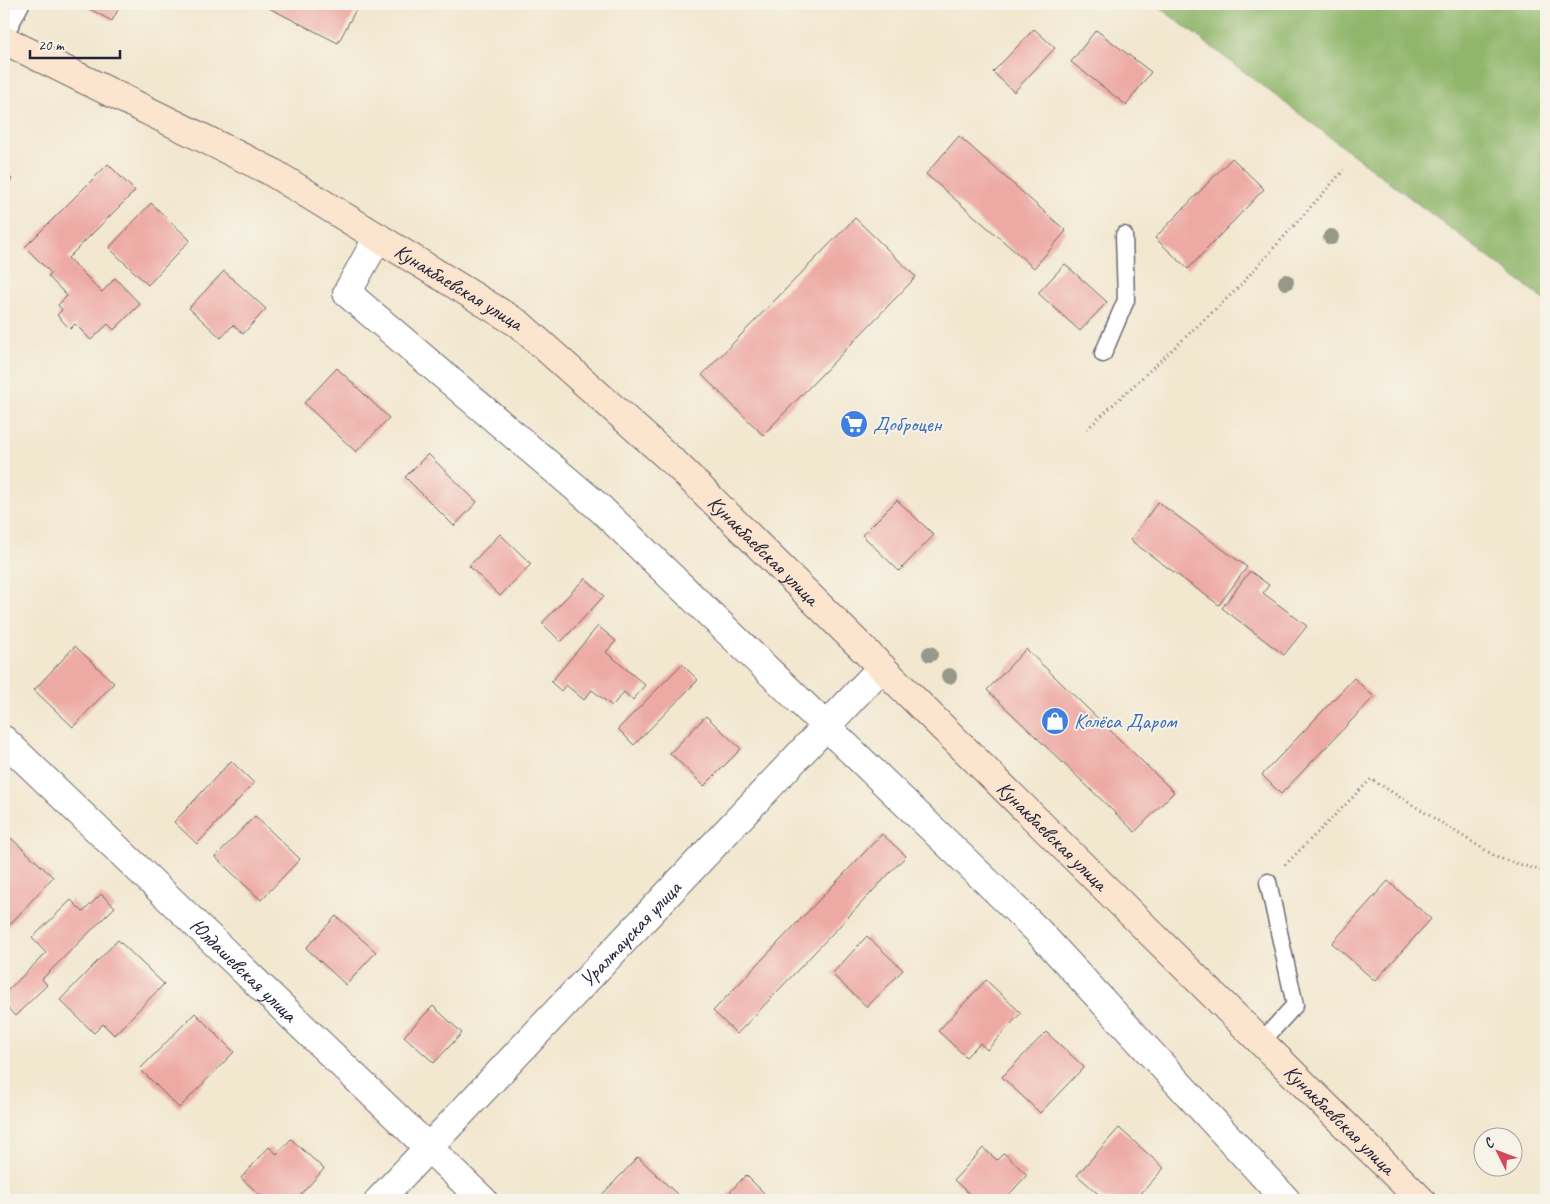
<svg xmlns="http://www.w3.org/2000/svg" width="1550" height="1204" viewBox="0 0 1550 1204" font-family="Caveat,sans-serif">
<rect width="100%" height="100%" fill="#f7f3e8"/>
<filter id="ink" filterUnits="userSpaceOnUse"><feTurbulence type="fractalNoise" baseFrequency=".02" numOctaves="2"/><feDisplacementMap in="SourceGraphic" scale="10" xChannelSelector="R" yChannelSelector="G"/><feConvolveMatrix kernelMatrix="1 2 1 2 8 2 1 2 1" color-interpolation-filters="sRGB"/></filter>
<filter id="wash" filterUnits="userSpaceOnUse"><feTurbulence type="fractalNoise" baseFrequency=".0096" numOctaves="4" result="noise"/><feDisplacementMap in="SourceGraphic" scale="20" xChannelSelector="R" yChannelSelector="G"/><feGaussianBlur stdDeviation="1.12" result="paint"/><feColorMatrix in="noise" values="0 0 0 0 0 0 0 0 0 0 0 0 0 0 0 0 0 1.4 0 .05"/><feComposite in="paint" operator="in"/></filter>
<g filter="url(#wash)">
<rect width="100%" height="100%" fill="#f2e7cf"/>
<path fill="#90b66c" stroke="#596c54" d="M 1155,4 L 1546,4 L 1546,301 Z"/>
<g id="blocks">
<g fill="#edaaa4">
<path d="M 80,4 L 121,4 L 112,21 Z"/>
<path d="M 261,4 L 359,4 L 338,43 Z"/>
<path d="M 1034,29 L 1055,48 L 1014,92 L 993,72 Z"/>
<path d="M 1096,30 L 1151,72 L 1126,105 L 1071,62 Z"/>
<path d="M 959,136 L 1066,231 L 1034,268 L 926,174 Z"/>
<path d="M 1232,158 L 1264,189 L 1188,269 L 1155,238 Z"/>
<path d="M 108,164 L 135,191 L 68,258 L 102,292 L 115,278 L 140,304 L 114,330 L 108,324 L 91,340 L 75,324 L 70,329 L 57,315 L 62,310 L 58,305 L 67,296 L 48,276 L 51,273 L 25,247 Z"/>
<path d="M 4,173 L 12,179 L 4,189 Z"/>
<path d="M 151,203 L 190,240 L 148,285 L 109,248 Z"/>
<path d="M 855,218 L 916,277 L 763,435 L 702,375 Z"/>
<path d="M 1065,264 L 1107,302 L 1080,331 L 1038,293 Z"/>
<path d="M 224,271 L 266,309 L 243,334 L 233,325 L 221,338 L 189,308 Z"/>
<path d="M 337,368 L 389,418 L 356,452 L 304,403 Z"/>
<path d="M 428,454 L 477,502 L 454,526 L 405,477 Z"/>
<path d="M 897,500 L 934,535 L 899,571 L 862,535 Z"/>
<path d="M 1158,502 L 1247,567 L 1219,605 L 1130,540 Z"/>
<path d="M 500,534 L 531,564 L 500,596 L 469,566 Z"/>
<path d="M 1250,571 L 1269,585 L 1263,593 L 1307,626 L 1284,655 L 1222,608 Z"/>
<path d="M 585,578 L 604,596 L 561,642 L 542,623 Z"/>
<path d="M 598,626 L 616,641 L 606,652 L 645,685 L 633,700 L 624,692 L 612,706 L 592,690 L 584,700 L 566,685 L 561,691 L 551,682 Z"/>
<path d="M 75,646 L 114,683 L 73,727 L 34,690 Z"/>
<path d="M 1026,649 L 1174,792 L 1135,832 L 987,690 Z"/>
<path d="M 682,664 L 698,680 L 634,745 L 618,729 Z"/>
<path d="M 1354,678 L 1374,697 L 1281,794 L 1262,775 Z"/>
<path d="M 706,716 L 741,749 L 704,786 L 670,753 Z"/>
<path d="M 231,761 L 254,783 L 197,844 L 174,822 Z"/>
<path d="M 255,816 L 300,859 L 261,900 L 215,857 Z"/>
<path d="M 882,834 L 906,856 L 737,1034 L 713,1011 Z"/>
<path d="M 10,837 L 53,877 L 5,930 L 4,843 Z"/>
<path d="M 1388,881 L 1431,919 L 1375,981 L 1332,943 Z"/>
<path d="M 101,894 L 115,907 L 42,979 L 47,985 L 15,1016 L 4,1004 L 4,994 L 46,953 L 32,938 L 71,900 L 83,912 Z"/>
<path d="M 336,916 L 376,952 L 346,985 L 306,948 Z"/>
<path d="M 867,936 L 903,970 L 867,1007 L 832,974 Z"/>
<path d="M 118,940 L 164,984 L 114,1035 L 103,1024 L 94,1033 L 60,1000 Z"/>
<path d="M 986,980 L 1021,1013 L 987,1050 L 980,1043 L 966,1057 L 938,1031 Z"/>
<path d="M 433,1006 L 462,1033 L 434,1063 L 404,1036 Z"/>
<path d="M 195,1013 L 234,1052 L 179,1108 L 140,1069 Z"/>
<path d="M 1046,1032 L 1084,1067 L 1040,1113 L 1002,1077 Z"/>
<path d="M 1119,1128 L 1164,1168 L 1135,1200 L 1105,1200 L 1077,1175 Z"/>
<path d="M 291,1139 L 324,1169 L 296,1200 L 266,1200 L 241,1178 L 269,1147 L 277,1154 Z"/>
<path d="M 983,1148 L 997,1160 L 1004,1153 L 1027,1175 L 1004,1200 L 976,1200 L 954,1180 Z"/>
<path d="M 638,1157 L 678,1195 L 672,1200 L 597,1200 Z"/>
<path d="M 746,1175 L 770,1199 L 769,1200 L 723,1199 Z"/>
</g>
</g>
</g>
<g filter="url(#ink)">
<use href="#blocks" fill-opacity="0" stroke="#6b676f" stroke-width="1"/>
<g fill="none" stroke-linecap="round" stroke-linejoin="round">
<g stroke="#6b676f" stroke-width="19">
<g id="lane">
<path d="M 4,37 L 21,4"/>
<path d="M 1103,354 L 1126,300 L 1124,235"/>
<path d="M 1261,1042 L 1295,1005 L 1268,882"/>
</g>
</g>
<g stroke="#6b676f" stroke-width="30">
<g id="street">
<path d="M 378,237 L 347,293 L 602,510 L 1038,931 L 1286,1200"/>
<path id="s1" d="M 4,740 L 483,1200"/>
<path id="s2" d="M 379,1200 L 882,667"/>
</g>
</g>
<g stroke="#6b676f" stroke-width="30">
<g id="secondary">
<path id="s3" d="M 4,40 L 270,171 L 519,324 L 678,466 L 1421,1200"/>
</g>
</g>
<g stroke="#6b676f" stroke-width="3" stroke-dasharray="1 4" stroke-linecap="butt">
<path d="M 1087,429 L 1236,290 L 1344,170"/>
<path d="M 1285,865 L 1371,779 L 1498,858 L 1546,872"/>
</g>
<use href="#lane" stroke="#fff" stroke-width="16"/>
<use href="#street" stroke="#fff" stroke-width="28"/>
<use href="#secondary" stroke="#fce5cf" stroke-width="28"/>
</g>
<g fill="#989888">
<circle cx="1331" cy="237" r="8"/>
<circle cx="1286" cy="282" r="8"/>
<circle cx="930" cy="654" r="8"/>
<circle cx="949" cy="676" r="8"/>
</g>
</g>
<defs>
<g id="supermarket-disc" transform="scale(1.4375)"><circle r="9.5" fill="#3f7fe0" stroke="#f7f3e8"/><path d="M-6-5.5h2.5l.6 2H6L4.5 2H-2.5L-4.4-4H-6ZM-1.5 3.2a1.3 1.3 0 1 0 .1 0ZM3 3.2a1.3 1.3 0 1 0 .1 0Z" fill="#fff"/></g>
<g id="shop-disc" transform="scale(1.4375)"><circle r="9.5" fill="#3f7fe0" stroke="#f7f3e8"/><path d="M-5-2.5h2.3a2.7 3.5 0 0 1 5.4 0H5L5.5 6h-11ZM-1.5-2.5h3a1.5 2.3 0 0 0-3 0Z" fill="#fff"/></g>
</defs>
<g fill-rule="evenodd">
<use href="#supermarket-disc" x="854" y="424"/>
<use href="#shop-disc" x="1055" y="721"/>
</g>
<g text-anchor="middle" stroke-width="4" stroke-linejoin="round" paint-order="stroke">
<g font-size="21" fill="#22223b" stroke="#f7f3e8">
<text dy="7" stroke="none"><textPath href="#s3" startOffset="518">Кунакбаевская улица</textPath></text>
<text dy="7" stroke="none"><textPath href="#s3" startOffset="922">Кунакбаевская улица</textPath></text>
<text dy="7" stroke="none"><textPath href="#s3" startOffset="1328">Кунакбаевская улица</textPath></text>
<text dy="7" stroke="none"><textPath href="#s2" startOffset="366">Уралтауская улица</textPath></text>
<text dy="7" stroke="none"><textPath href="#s1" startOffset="332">Юлдашевская улица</textPath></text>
<text dy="7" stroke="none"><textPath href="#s3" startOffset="1732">Кунакбаевская улица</textPath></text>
</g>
<g font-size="21" fill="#366cbe" stroke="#f7f3e8" text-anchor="start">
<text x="873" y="431">Доброцен</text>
<text x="1074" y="728">Колёса Даром</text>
</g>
</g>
<rect width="1550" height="1204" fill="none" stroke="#f7f3e8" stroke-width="20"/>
<g transform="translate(1498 1152) rotate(312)"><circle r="24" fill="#f7f3e8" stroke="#a29fa3"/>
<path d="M0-4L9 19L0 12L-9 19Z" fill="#d1495b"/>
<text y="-8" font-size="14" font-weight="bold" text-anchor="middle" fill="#22223b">С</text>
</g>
<path d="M30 50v8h90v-8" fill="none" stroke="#22223b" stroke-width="2.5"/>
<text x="38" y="50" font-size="15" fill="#22223b" stroke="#f7f3e8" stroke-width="4" paint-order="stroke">20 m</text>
</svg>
